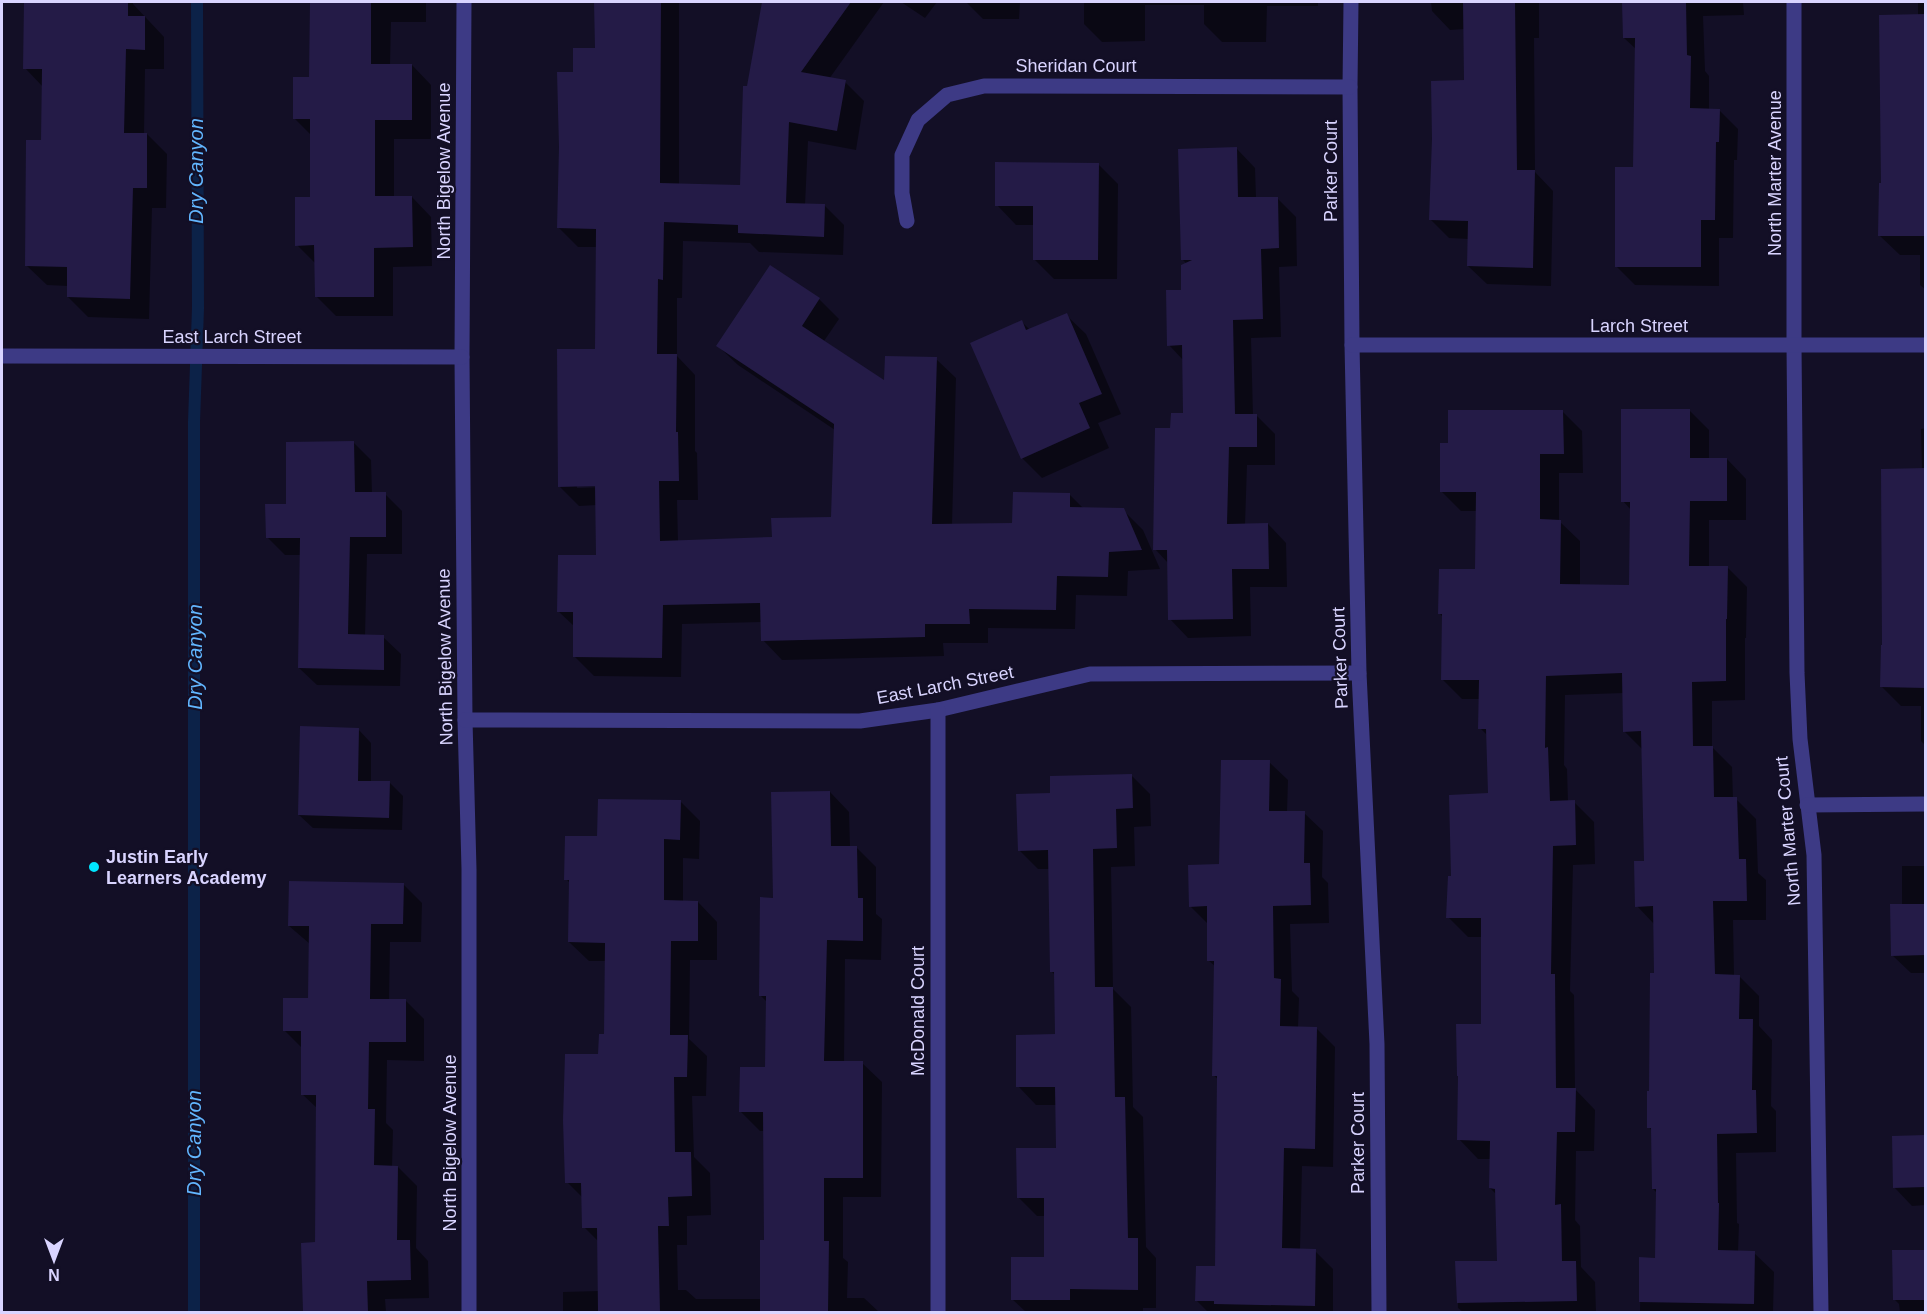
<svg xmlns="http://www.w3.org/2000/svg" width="1927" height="1314" viewBox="0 0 1927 1314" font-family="Helvetica,sans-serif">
<rect width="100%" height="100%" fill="#130f26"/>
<g fill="#0007" fill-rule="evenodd">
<path d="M 26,2 L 133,2 L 133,4 L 164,37 L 164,69 L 145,69 L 144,134 L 147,134 L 167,154 L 166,208 L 152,208 L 149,319 L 88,317 L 68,297 L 68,286 L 47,285 L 27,266 L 43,142 L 43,87 L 25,68 Z"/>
<path d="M 312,2 L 426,2 L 426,22 L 391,22 L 390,65 L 412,65 L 431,85 L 431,139 L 394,139 L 394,198 L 412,197 L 431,217 L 432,266 L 393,267 L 393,316 L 336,316 L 316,296 L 316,264 L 297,245 L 311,198 L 311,135 L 294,118 L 310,78 Z"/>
<path d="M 596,2 L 679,2 L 679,185 L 741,187 L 748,88 L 764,2 L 884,2 L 829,79 L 845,82 L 864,101 L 856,150 L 808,141 L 805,205 L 825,206 L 844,225 L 843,255 L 759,252 L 750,243 L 683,241 L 682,298 L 677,298 L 677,356 L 695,375 L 695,451 L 697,453 L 698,500 L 677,500 L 678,542 L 774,539 L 832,518 L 835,430 L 738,365 L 718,346 L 770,267 L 819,299 L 839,319 L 824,341 L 886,382 L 936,359 L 956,378 L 952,525 L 1014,524 L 1069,494 L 1084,509 L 1123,510 L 1143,530 L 1160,569 L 1128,571 L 1127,596 L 1076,595 L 1075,629 L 988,628 L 988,643 L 943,643 L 944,656 L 782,660 L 763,640 L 762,622 L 682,624 L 681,677 L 594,676 L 574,656 L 575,627 L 558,611 L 597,557 L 597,505 L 579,506 L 559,486 L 596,351 L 597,247 L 578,247 L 558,227 L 575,74 L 596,49 ZM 602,484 L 603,487 L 577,488 L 577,485 Z"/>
<path d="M 901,2 L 937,2 L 925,18 Z"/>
<path d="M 966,2 L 1020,2 L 1019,19 L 983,19 Z"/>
<path d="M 1084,2 L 1318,2 L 1318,6 L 1267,6 L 1266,42 L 1222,42 L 1204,24 L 1204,5 L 1145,5 L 1145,41 L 1102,42 L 1084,24 Z"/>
<path d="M 1431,2 L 1539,2 L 1539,38 L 1534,38 L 1535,172 L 1553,191 L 1551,286 L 1487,284 L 1468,266 L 1469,239 L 1449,238 L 1431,220 L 1466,82 L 1465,29 L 1450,30 L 1432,11 Z"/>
<path d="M 1624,2 L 1743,2 L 1744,15 L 1703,16 L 1705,71 L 1709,76 L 1709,110 L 1719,110 L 1738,129 L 1737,160 L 1734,160 L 1733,238 L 1719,238 L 1719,286 L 1635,285 L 1616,266 L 1634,169 L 1637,50 L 1624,38 Z"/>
<path d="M 1918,2 L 1926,2 L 1926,290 L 1920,285 L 1920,255 L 1900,255 L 1880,236 L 1883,184 L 1918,16 Z"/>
<path d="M 1237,149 L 1255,168 L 1256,198 L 1277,198 L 1296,217 L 1297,266 L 1279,267 L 1281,337 L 1251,338 L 1253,416 L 1257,416 L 1275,434 L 1275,465 L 1247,465 L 1245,525 L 1268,524 L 1286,543 L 1287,587 L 1250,587 L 1251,636 L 1188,638 L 1170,619 L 1168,563 L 1155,549 L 1172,430 L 1184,415 L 1183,360 L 1169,345 L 1183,292 L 1187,264 L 1182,259 Z"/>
<path d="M 1098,164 L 1118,184 L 1117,279 L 1054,279 L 1034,259 L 1034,225 L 1016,225 L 997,205 Z"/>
<path d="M 1066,315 L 1086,334 L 1121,414 L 1098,423 L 1109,448 L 1042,478 L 1022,458 L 1022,322 L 1030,330 Z"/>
<path d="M 1562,411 L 1582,431 L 1583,473 L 1559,473 L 1559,521 L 1580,541 L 1580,586 L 1631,587 L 1631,510 L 1623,501 L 1690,411 L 1709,430 L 1709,459 L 1727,459 L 1746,479 L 1746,520 L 1709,520 L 1709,567 L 1727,567 L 1747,587 L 1746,638 L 1745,638 L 1745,700 L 1712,701 L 1712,747 L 1732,767 L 1733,799 L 1736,799 L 1756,819 L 1758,873 L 1766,880 L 1766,920 L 1733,920 L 1734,976 L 1739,976 L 1759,996 L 1759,1026 L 1772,1040 L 1771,1106 L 1776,1111 L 1776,1152 L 1736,1153 L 1737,1223 L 1739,1224 L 1738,1252 L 1754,1253 L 1774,1272 L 1773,1312 L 1640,1312 L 1641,1259 L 1657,1260 L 1657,1193 L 1653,1189 L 1652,1131 L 1649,1127 L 1655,975 L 1654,924 L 1637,906 L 1646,862 L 1643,750 L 1624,731 L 1624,693 L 1565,695 L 1564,765 L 1567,769 L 1568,802 L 1574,802 L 1594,822 L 1595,864 L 1573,865 L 1570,991 L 1574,995 L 1575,1089 L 1595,1110 L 1594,1151 L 1576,1151 L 1575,1220 L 1580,1226 L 1581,1267 L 1595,1282 L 1596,1312 L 1463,1312 L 1458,1308 L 1457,1263 L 1498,1262 L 1497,1195 L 1490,1188 L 1491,1159 L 1478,1159 L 1459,1139 L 1483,1026 L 1483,937 L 1468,937 L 1448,917 L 1453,878 L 1490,795 L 1488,736 L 1480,728 L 1480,699 L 1462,699 L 1442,679 L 1443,617 L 1439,613 L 1477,571 L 1477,511 L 1461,511 L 1442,492 L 1449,444 Z"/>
<path d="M 1926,428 L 1926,746 L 1921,741 L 1921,706 L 1901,706 L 1882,687 L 1922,469 L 1921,429 Z"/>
<path d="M 354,443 L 371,460 L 372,494 L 385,494 L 402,511 L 402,554 L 367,554 L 365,636 L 383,637 L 401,654 L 400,686 L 317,685 L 299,668 L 301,555 L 285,555 L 267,537 L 288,506 Z"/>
<path d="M 358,729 L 371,743 L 371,782 L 390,783 L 403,796 L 402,830 L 313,828 L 299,815 Z"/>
<path d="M 1269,762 L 1288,780 L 1287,812 L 1304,813 L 1323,831 L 1322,877 L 1328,883 L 1329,923 L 1290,924 L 1292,991 L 1299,998 L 1298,1028 L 1317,1029 L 1335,1047 L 1333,1167 L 1302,1166 L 1300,1250 L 1315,1251 L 1333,1269 L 1333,1312 L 1208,1312 L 1197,1301 L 1217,1267 L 1219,1080 L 1213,1075 L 1216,967 L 1209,961 L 1209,925 L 1190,906 L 1220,866 Z"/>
<path d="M 1132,776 L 1150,794 L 1151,826 L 1134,827 L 1135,866 L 1111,867 L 1113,989 L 1131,1007 L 1133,1107 L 1143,1117 L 1146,1247 L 1156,1258 L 1156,1308 L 1143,1308 L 1143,1312 L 1026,1312 L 1013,1300 L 1046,1258 L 1046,1216 L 1037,1216 L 1018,1197 L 1057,1149 L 1057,1105 L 1036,1105 L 1018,1086 L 1056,1036 L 1056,976 L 1051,971 L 1050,869 L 1038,869 L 1019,850 L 1052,795 Z"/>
<path d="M 830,792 L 849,812 L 850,847 L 856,847 L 876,867 L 876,914 L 882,919 L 881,960 L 845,959 L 844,1063 L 862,1063 L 882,1082 L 881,1197 L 843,1197 L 843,1258 L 848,1262 L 847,1298 L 864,1298 L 879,1312 L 563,1312 L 563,1292 L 599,1291 L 599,1242 L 584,1227 L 583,1198 L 567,1182 L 606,1036 L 606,961 L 589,961 L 569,942 L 570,883 L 566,879 L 599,837 L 680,801 L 700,821 L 699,859 L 683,858 L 683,902 L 698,902 L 717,922 L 717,960 L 690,960 L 689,1039 L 707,1056 L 706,1096 L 692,1096 L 694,1157 L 710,1173 L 711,1215 L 687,1216 L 687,1245 L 677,1245 L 678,1290 L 686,1290 L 696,1299 L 761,1299 L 765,1241 L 764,1131 L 760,1131 L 740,1111 L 767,1069 L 768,1003 L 761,996 L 774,899 Z"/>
<path d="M 1902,866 L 1926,866 L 1926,973 L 1911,973 L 1892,955 L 1902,906 Z"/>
<path d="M 403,884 L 422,903 L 421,942 L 390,942 L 389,1000 L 405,1000 L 424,1019 L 424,1061 L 387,1060 L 386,1123 L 393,1130 L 392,1167 L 398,1167 L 417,1186 L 416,1248 L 428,1261 L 429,1298 L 385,1299 L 386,1312 L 304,1312 L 303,1244 L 317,1244 L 318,1109 L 302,1094 L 303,1049 L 284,1030 L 309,999 L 310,944 L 289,926 Z"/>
<path d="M 1926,1136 L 1926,1205 L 1912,1206 L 1894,1187 Z"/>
<path d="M 1926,1251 L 1926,1312 L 1900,1312 L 1899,1304 L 1895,1300 Z"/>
</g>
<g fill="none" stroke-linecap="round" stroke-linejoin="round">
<path stroke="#0c2248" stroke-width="12" d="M 194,1312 L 194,422 L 198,308 L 197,2"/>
</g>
<g fill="#241b47">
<path d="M 24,2 L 128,2 L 128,16 L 145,16 L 145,50 L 126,49 L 124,133 L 147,133 L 147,188 L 133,188 L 130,299 L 67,297 L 67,267 L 25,266 L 26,140 L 41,140 L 42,69 L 23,69 Z"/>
<path d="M 310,2 L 371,2 L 371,64 L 412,64 L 412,120 L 375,120 L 375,196 L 412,196 L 413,247 L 374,248 L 374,297 L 315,297 L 314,245 L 295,246 L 295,197 L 310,197 L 310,119 L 293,119 L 293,77 L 309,77 Z"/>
<path d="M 594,2 L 661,2 L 660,183 L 740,185 L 743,86 L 747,86 L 762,2 L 851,2 L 801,72 L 846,80 L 837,131 L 789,122 L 786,203 L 825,204 L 824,237 L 738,233 L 738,225 L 664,222 L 663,280 L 658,279 L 657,354 L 677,354 L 676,432 L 678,432 L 679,481 L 659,481 L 660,541 L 772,537 L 771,518 L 831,517 L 834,424 L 716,346 L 770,265 L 820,298 L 802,326 L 884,380 L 885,356 L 937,357 L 932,524 L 1012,523 L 1013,492 L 1070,493 L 1070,507 L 1124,508 L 1142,550 L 1109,552 L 1108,577 L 1057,576 L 1056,610 L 969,609 L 970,624 L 925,624 L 925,637 L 761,641 L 760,603 L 663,605 L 662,658 L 573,657 L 573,612 L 557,612 L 558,555 L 596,555 L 595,486 L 558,487 L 557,349 L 595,349 L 596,229 L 557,228 L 559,147 L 557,72 L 573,72 L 573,48 L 595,48 Z"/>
<path d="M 1463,2 L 1515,2 L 1517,170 L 1535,170 L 1533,268 L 1467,266 L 1468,221 L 1429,220 L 1432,139 L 1431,81 L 1464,80 Z"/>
<path d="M 1622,2 L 1686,2 L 1687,55 L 1691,56 L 1690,108 L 1720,109 L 1719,142 L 1716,142 L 1715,220 L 1701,220 L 1701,267 L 1615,267 L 1615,167 L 1633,167 L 1635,38 L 1623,38 Z"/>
<path d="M 1926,14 L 1926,236 L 1878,236 L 1879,183 L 1881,183 L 1879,15 Z"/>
<path d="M 1237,147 L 1238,197 L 1278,197 L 1279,248 L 1261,249 L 1263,319 L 1233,320 L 1235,414 L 1257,414 L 1257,447 L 1229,447 L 1227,524 L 1268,523 L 1269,569 L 1232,569 L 1233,619 L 1168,620 L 1167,550 L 1153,550 L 1155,428 L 1170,428 L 1171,413 L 1183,413 L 1182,345 L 1167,346 L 1166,290 L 1181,290 L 1181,265 L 1192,260 L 1181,260 L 1178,149 Z"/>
<path d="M 995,162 L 1099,163 L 1098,260 L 1033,260 L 1033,206 L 995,206 Z"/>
<path d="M 1067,313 L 1102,394 L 1079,403 L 1090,428 L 1021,459 L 970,343 L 1022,320 L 1026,330 Z"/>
<path d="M 1621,409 L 1690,409 L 1690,458 L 1727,458 L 1727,501 L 1690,501 L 1689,566 L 1728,566 L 1727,619 L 1726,619 L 1726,681 L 1692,682 L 1693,746 L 1713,746 L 1714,797 L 1737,797 L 1739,859 L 1746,859 L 1747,901 L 1713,901 L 1715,974 L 1740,975 L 1739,1019 L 1753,1019 L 1752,1090 L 1756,1090 L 1757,1133 L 1717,1134 L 1718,1203 L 1719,1203 L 1718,1250 L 1755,1251 L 1754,1304 L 1639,1302 L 1639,1257 L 1655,1258 L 1656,1189 L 1652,1189 L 1651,1128 L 1647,1128 L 1647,1091 L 1649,1091 L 1650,973 L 1654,973 L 1653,906 L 1635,907 L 1634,861 L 1644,861 L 1641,731 L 1623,732 L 1622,673 L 1546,676 L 1545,748 L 1548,747 L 1550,801 L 1575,800 L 1576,845 L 1553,846 L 1551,974 L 1555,974 L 1556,1088 L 1576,1088 L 1575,1132 L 1557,1132 L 1555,1205 L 1561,1204 L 1562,1261 L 1576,1261 L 1577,1301 L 1457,1303 L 1455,1261 L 1497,1261 L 1495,1189 L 1489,1188 L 1490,1141 L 1457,1140 L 1458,1076 L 1457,1076 L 1456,1024 L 1481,1024 L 1481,918 L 1446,918 L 1448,876 L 1451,876 L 1449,795 L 1488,793 L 1486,729 L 1478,729 L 1479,680 L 1441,680 L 1442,614 L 1438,614 L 1439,569 L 1475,569 L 1476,492 L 1440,492 L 1440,443 L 1448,443 L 1448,410 L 1563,410 L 1564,454 L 1540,454 L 1540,519 L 1561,520 L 1560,584 L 1629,585 L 1630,502 L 1621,502 Z"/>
<path d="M 354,441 L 355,492 L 386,492 L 386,537 L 350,537 L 348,634 L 384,635 L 384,670 L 298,668 L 300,538 L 266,538 L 265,504 L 286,504 L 286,442 Z"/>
<path d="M 1926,468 L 1926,688 L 1880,687 L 1881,645 L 1882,645 L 1881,469 Z"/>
<path d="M 300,726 L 359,728 L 358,781 L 390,781 L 389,818 L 298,815 Z"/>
<path d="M 1221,760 L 1270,760 L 1269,811 L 1305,811 L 1304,863 L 1310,863 L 1311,905 L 1273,906 L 1274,978 L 1281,979 L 1280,1026 L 1317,1027 L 1315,1149 L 1284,1148 L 1282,1248 L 1316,1249 L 1315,1306 L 1214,1304 L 1214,1301 L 1195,1301 L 1196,1266 L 1215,1266 L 1217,1076 L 1212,1076 L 1214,961 L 1207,961 L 1207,906 L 1189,907 L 1188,865 L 1219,864 Z"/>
<path d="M 1132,774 L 1133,808 L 1116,809 L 1117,848 L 1093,849 L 1095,987 L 1113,987 L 1115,1097 L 1125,1097 L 1128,1238 L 1138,1238 L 1138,1290 L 1070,1289 L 1070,1300 L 1011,1300 L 1011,1257 L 1044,1257 L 1044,1198 L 1017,1198 L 1016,1148 L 1056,1148 L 1055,1087 L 1016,1087 L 1016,1035 L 1055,1034 L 1054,972 L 1050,972 L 1048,850 L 1018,851 L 1016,794 L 1050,793 L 1050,776 Z"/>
<path d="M 830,791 L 831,846 L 857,846 L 858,898 L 863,898 L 863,941 L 827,940 L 824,1061 L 863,1061 L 863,1178 L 824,1178 L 824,1241 L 829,1241 L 828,1312 L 760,1312 L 760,1240 L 764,1240 L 763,1112 L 739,1112 L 740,1067 L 765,1067 L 766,996 L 759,996 L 760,897 L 773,898 L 771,792 Z"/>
<path d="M 598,799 L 681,800 L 680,840 L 664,839 L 664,900 L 698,901 L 698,941 L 671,941 L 670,1035 L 688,1035 L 687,1077 L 674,1077 L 675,1152 L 691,1152 L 692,1196 L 668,1197 L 669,1226 L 658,1226 L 660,1312 L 598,1312 L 597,1228 L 582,1228 L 581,1183 L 565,1183 L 563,1120 L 565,1054 L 598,1054 L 599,1034 L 604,1034 L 605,943 L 568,942 L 569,880 L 564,880 L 565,836 L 597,836 Z"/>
<path d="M 289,881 L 404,883 L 403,924 L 371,924 L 370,999 L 406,999 L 406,1042 L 369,1042 L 368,1109 L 375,1109 L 374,1165 L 398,1166 L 397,1240 L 410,1240 L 411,1280 L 367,1281 L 368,1312 L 303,1312 L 301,1243 L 315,1242 L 316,1095 L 301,1095 L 301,1031 L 283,1031 L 283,998 L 308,998 L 309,926 L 288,926 Z"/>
<path d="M 1890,904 L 1926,904 L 1926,955 L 1891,956 Z"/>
<path d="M 1926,1135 L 1926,1187 L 1893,1188 L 1892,1136 Z"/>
<path d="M 1892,1250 L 1926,1250 L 1926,1300 L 1893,1300 Z"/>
</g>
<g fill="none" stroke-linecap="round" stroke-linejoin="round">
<g stroke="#3d3a85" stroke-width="15">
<path d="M 464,2 L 462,357 L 465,720 L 469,869 L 469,1312"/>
<path d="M 1351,2 L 1350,87 L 1352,345 L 1359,673 L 1377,1044 L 1379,1312"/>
<path d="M 1794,2 L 1794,345 L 1797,673 L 1800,739 L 1814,855 L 1821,1312"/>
<path d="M 907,221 L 902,193 L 902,155 L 918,120 L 947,95 L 984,86 L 1350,87"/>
<path d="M 1352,345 L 1926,345"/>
<path d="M 2,356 L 462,357"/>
<path d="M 465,720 L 860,721 L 938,710 L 1090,674 L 1359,673"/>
<path d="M 1807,805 L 1926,804"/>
<path d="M 938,1312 L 938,710"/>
</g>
</g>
<circle fill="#00e5ff" stroke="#130f26" stroke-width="2" cx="94" cy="867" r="6"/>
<g text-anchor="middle" stroke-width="4.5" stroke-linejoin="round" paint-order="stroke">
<g font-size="18" fill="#d9d4ff" stroke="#130f26">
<text x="1076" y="72">Sheridan Court</text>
<text transform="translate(444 171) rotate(-90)" y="6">North Bigelow Avenue</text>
<text transform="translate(1331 171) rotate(-90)" y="6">Parker Court</text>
<text transform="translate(1775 173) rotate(-90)" y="6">North Marter Avenue</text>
<text x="1639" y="332">Larch Street</text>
<text x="232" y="343">East Larch Street</text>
<text transform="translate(445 657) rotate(-91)" y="6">North Bigelow Avenue</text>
<text transform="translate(1340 658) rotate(-92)" y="6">Parker Court</text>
<text transform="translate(945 685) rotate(-11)" y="6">East Larch Street</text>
<text transform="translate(1788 831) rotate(-95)" y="6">North Marter Court</text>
<text transform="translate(918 1011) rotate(-90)" y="6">McDonald Court</text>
<text transform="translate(450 1143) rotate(-90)" y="6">North Bigelow Avenue</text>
<text transform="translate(1358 1143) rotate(-90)" y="6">Parker Court</text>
</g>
<g font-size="18" font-weight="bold" fill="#d9d4ff" stroke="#130f26" text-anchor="start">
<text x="106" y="863">Justin Early<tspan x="106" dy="21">Learners Academy</tspan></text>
</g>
<g font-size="20" font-style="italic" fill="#62b6ff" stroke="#130f26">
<text transform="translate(196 171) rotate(-90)" y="7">Dry Canyon</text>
<text transform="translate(195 657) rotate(-90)" y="7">Dry Canyon</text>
<text transform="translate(194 1143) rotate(-90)" y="7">Dry Canyon</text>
</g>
</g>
<rect width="1927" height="1314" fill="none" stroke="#d9d4ff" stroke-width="6"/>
<g transform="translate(54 1260) rotate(180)" stroke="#130f26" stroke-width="4.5" paint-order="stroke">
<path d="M0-4.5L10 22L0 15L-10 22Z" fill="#d9d4ff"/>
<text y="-9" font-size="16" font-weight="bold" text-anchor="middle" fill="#d9d4ff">N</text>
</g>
</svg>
